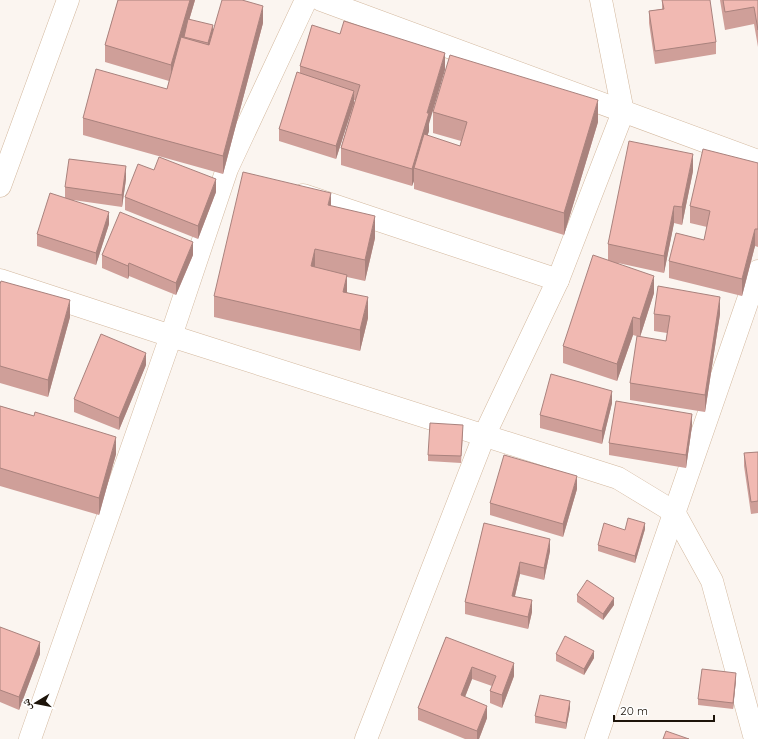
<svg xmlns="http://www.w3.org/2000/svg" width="758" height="739" viewBox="0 0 758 739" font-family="Quicksand,'Noto Naskh Arabic',sans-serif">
<rect width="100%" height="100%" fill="#fbf5f0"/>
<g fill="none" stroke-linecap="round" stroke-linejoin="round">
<g stroke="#d3b89e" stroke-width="23">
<g id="street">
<path d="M 321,0 L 758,161"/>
<path d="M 0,186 L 68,0"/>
<path d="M 303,195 L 558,280"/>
<path d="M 0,280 L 171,336 L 618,478 L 674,512 L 712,581 L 755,739"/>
<path d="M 30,739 L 171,336 L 227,169 L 306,0"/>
<path d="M 366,739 L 484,436 L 558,280 L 623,112 L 601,0"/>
<path d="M 596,739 L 758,271"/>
</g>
</g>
<use href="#street" stroke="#fff" stroke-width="22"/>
</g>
<g fill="#cf9f99">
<path d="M 118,0 L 195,0 L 189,20 L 213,32 L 263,23 L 223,174 L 83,135 L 83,118 L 167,89 L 169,81 L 105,62 L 105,45 Z"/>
<path d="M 662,0 L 716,42 L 716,54 L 655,64 L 649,23 L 649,11 L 662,9 Z"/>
<path d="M 720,0 L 758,0 L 758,47 L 754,24 L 725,30 Z"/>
<path d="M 312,25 L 429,124 L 429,131 L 427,136 L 460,146 L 461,141 L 433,133 L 433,112 L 598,122 L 564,235 L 414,189 L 414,181 L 412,186 L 341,165 L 341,148 L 355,100 L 354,100 L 354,103 L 336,159 L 279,141 L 279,129 L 300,73 L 300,66 Z"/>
<path d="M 758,163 L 758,247 L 755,246 L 742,296 L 669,278 L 669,261 L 704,240 L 707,227 L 690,223 L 690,206 Z"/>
<path d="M 154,170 L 216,192 L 198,239 L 125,210 L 125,197 Z"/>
<path d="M 693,171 L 682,225 L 674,223 L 664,273 L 618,263 L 654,293 L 640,337 L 633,335 L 617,381 L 563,363 L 563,346 L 608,260 L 608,244 Z"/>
<path d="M 126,179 L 122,207 L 73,200 L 109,224 L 96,265 L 37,246 L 37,234 L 65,198 L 65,187 Z"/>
<path d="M 331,206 L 375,238 L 365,281 L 347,277 L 347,292 L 368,318 L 360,351 L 214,317 L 214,296 Z"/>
<path d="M 102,255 L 193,255 L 176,295 L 129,276 L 128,279 L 102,268 Z"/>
<path d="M 0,284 L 70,317 L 48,397 L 0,383 Z"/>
<path d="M 654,314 L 720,314 L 705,412 L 630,400 L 630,383 L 666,341 L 667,333 L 654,331 Z"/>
<path d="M 146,365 L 119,430 L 74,412 L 74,399 Z"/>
<path d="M 612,403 L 602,444 L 540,428 L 540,415 Z"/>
<path d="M 0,406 L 34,416 L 116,454 L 99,515 L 0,486 Z"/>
<path d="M 692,426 L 686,468 L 609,455 L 609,443 Z"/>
<path d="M 463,432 L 461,463 L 428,461 L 428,455 Z"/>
<path d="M 758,452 L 758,513 L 751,514 L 744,466 L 744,453 Z"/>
<path d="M 577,489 L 563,537 L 490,515 L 490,503 Z"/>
<path d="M 484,523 L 550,551 L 544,580 L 520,574 L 515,596 L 532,612 L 528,629 L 465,614 L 465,602 Z"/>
<path d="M 645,529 L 635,563 L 598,551 L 598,545 L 625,530 Z"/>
<path d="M 577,595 L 614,605 L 603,620 L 577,602 Z"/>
<path d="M 0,627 L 40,654 L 19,710 L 0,702 Z"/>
<path d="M 446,637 L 514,676 L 502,708 L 490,703 L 490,691 L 492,686 L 472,679 L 465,697 L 487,718 L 479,739 L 465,739 L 418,720 L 418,708 Z"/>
<path d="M 556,654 L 594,658 L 584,675 L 556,661 Z"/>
<path d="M 736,680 L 733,709 L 698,705 L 698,699 Z"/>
<path d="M 570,708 L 566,729 L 535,723 L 535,716 Z"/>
</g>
<g fill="#a9827d">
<path d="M 190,0 L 195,0 L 171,82 L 171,65 Z"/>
<path d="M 263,6 L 263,23 L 223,174 L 223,156 Z"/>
<path d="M 213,25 L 213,32 L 208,50 L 208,43 Z"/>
<path d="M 445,53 L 445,70 L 429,124 L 429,131 L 417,169 L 414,168 L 414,181 L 412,186 L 412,169 L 427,113 Z"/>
<path d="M 354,91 L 354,103 L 336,159 L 336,146 Z"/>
<path d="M 598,100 L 598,122 L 564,235 L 564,213 Z"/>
<path d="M 693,154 L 693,171 L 682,225 L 682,207 Z"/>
<path d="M 126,166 L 126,179 L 122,207 L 122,195 Z"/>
<path d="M 216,179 L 216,192 L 198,239 L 198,226 Z"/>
<path d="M 331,193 L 331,214 L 328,205 Z"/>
<path d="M 674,206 L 674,223 L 664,273 L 664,256 Z"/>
<path d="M 109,212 L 109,224 L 96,265 L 96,253 Z"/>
<path d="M 375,216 L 375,238 L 365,281 L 365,260 Z"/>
<path d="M 755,229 L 755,246 L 742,296 L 742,279 Z"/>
<path d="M 193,242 L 193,255 L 176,295 L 176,283 Z"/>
<path d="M 315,249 L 315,270 L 311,266 Z"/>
<path d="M 129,263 L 129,276 L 128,279 L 128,266 Z"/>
<path d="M 347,275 L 347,296 L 343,292 Z"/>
<path d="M 654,276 L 654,293 L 640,337 L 640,319 Z"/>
<path d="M 368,297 L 368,318 L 360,351 L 360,330 Z"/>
<path d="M 720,297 L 720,314 L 705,412 L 705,395 Z"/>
<path d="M 70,300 L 70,317 L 48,397 L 48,380 Z"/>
<path d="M 633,317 L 633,335 L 617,381 L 617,364 Z"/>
<path d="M 146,353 L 146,365 L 119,430 L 119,418 Z"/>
<path d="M 612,391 L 612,403 L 602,444 L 602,431 Z"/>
<path d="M 692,414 L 692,426 L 686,468 L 686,455 Z"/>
<path d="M 116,437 L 116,454 L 99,515 L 99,498 Z"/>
<path d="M 577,476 L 577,489 L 563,537 L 563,524 Z"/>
<path d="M 645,523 L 645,529 L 635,563 L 635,556 Z"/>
<path d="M 550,539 L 550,551 L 544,580 L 544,568 Z"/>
<path d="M 520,562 L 520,574 L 512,608 L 512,596 Z"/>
<path d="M 614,598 L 614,605 L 603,620 L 603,614 Z"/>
<path d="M 532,600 L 532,612 L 528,629 L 528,617 Z"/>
<path d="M 40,642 L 40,654 L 19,710 L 19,697 Z"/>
<path d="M 594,651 L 594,658 L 584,675 L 584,669 Z"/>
<path d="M 514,663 L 514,676 L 502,708 L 502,695 Z"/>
<path d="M 472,667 L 472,679 L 461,707 L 461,695 Z"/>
<path d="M 736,673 L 736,680 L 733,709 L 733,703 Z"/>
<path d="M 570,701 L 570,708 L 566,729 L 566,723 Z"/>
<path d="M 487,706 L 487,718 L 479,739 L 477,739 L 477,731 Z"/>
</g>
<g fill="#f1b9b2" stroke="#a9827d">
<path d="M 118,0 L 190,0 L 171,65 L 105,45 Z"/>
<path d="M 222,0 L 242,0 L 263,6 L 223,156 L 83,118 L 96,69 L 167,89 L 181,37 L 209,45 Z"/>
<path d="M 662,0 L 710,0 L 716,42 L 655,51 L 649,11 L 664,9 Z"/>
<path d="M 723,0 L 758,0 L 758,30 L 754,7 L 725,12 Z"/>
<path d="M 188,19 L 213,25 L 208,43 L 184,37 Z"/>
<path d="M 344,21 L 445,53 L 427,113 L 429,113 L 412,169 L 341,148 L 360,85 L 300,66 L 312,25 L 340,34 Z"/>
<path d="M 450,55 L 598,100 L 564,213 L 414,168 L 424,134 L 460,146 L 467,122 L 433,112 Z"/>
<path d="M 297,72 L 354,91 L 336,146 L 279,129 Z"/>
<path d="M 629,141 L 693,154 L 682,207 L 674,206 L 664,256 L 608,244 Z"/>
<path d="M 703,149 L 758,163 L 758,229 L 755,229 L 742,279 L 669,261 L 676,233 L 704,240 L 710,211 L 690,206 Z"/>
<path d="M 159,157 L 216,179 L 198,226 L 125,197 L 138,164 L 154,170 Z"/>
<path d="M 69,159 L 126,166 L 122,195 L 65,187 Z"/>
<path d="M 243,172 L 331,193 L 328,205 L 375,216 L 365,260 L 315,249 L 311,266 L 347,275 L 343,292 L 368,297 L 360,330 L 214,296 Z"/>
<path d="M 50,193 L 109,212 L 96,253 L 37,234 Z"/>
<path d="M 120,212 L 193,242 L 176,283 L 129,263 L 128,266 L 102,255 Z"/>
<path d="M 593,255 L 654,276 L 640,319 L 633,317 L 617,364 L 563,346 Z"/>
<path d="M 1,281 L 70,300 L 48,380 L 0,366 L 0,284 Z"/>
<path d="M 658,286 L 720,297 L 705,395 L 630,383 L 637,336 L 666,341 L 670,316 L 654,314 Z"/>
<path d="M 101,334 L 146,353 L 119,418 L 74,399 Z"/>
<path d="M 551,374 L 612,391 L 602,431 L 540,415 Z"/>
<path d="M 616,401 L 692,414 L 686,455 L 609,443 Z"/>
<path d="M 0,406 L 34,416 L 35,412 L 116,437 L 99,498 L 0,468 Z"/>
<path d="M 430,423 L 463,425 L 461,456 L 428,455 Z"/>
<path d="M 758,452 L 758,501 L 751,502 L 744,453 Z"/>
<path d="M 504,455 L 577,476 L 563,524 L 490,503 Z"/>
<path d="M 628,518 L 645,523 L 635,556 L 598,545 L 604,523 L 625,530 Z"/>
<path d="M 484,523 L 550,539 L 544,568 L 520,562 L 512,596 L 532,600 L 528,617 L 465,602 Z"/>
<path d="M 587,580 L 614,598 L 603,614 L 577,595 Z"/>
<path d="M 0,627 L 40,642 L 19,697 L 0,690 Z"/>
<path d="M 565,636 L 594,651 L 584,669 L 556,654 Z"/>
<path d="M 446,637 L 514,663 L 502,695 L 490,691 L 496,676 L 472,667 L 461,695 L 487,706 L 477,731 L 418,708 Z"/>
<path d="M 702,669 L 736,673 L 733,703 L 698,699 Z"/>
<path d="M 540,695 L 570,701 L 566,723 L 535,716 Z"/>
<path d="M 666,731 L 689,739 L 663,739 Z"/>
</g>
<g transform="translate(36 703) rotate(260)" stroke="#ffffff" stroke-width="3" paint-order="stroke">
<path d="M0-3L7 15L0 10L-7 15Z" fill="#1d140a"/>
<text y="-6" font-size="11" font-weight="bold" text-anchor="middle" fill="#1d140a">ش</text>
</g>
<path d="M614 715v6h100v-6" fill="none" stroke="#1d140a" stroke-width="2"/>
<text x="620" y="715" font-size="12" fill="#1d140a" stroke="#ffffff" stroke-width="3" paint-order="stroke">20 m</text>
</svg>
